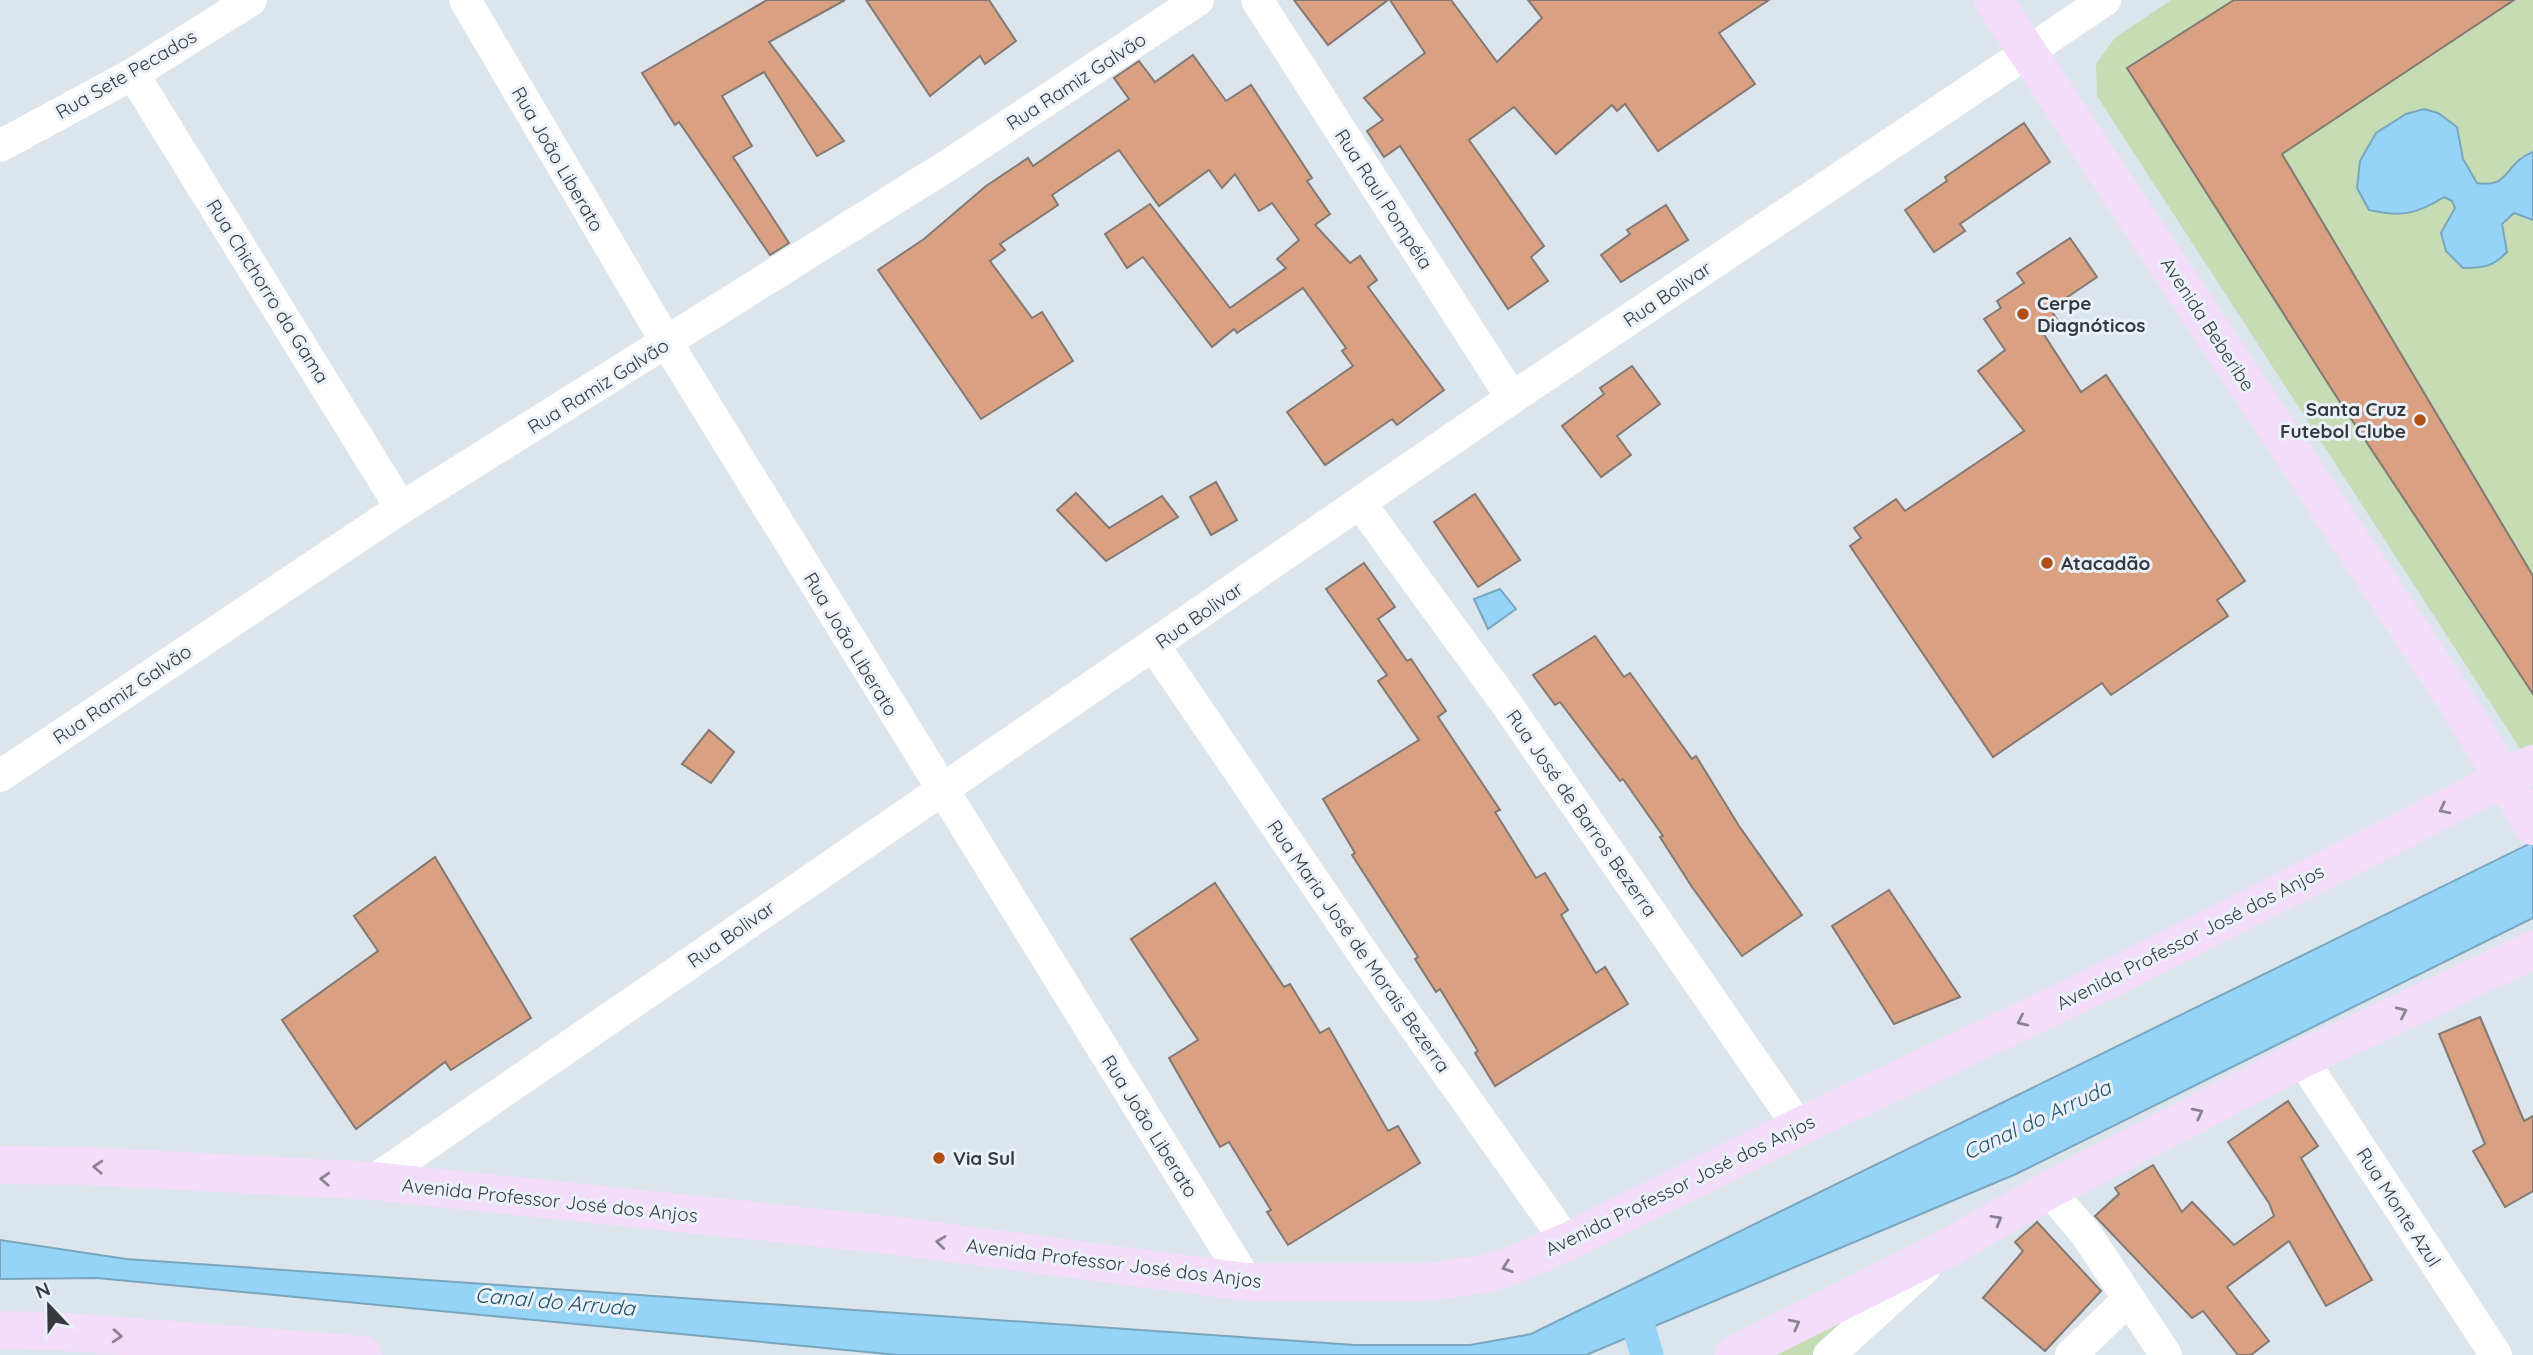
<svg xmlns="http://www.w3.org/2000/svg" width="2533" height="1355" viewBox="0 0 2533 1355" font-family="Quicksand,sans-serif">
<rect width="100%" height="100%" fill="#dce4ec"/>
<g fill="#c6dcb5">
<path d="M 2171,0 L 2533,0 L 2533,744 L 2521,750 L 2097,96 L 2096,64 L 2115,38 Z"/>
<path d="M 1853,1310 L 1814,1355 L 1765,1355 Z"/>
</g>
<g fill="#95d4f6" stroke="#79a6be" stroke-width="2">
<path d="M 2424,109 L 2438,113 L 2457,127 L 2463,159 L 2477,183 C 2510,189 2504,163 2533,152 L 2533,220 L 2514,213 L 2502,224 L 2507,252 C 2493,267 2483,268 2463,268 L 2446,251 L 2441,233 L 2455,208 L 2452,201 L 2444,197 C 2416,215 2400,217 2369,210 L 2357,188 L 2360,161 L 2376,133 L 2406,114 Z"/>
<path d="M 1500,589 L 1516,609 L 1488,629 L 1474,599 Z"/>
<path d="M 2533,842 L 2533,918 L 2016,1174 L 1586,1355 L 898,1355 L 97,1278 L 0,1279 L 0,1240 L 126,1259 L 1355,1345 L 1470,1345 L 1531,1334 Z"/>
</g>
<g fill="none" stroke-linecap="round" stroke-linejoin="round">
<path stroke="#95d4f6" stroke-width="33" d="M 1634,1311 L 1647,1355"/>
</g>
<g fill="#d9a081" stroke="#827974" stroke-width="2">
<path d="M 767,0 L 845,0 L 769,42 L 844,141 L 817,156 L 764,72 L 722,96 L 752,146 L 733,157 L 789,243 L 770,255 L 679,122 L 675,125 L 642,73 Z"/>
<path d="M 866,0 L 989,0 L 1016,41 L 985,64 L 980,56 L 930,96 Z"/>
<path d="M 1294,0 L 1388,0 L 1328,45 Z"/>
<path d="M 1390,0 L 1451,0 L 1497,62 L 1542,18 L 1528,0 L 1769,0 L 1719,33 L 1755,84 L 1658,151 L 1625,104 L 1617,111 L 1612,105 L 1556,154 L 1514,107 L 1469,140 L 1544,246 L 1531,257 L 1548,281 L 1508,309 L 1400,146 L 1384,157 L 1367,131 L 1383,120 L 1364,98 L 1425,53 Z"/>
<path d="M 2234,0 L 2514,0 L 2282,154 L 2533,576 L 2533,694 L 2336,396 L 2127,68 Z"/>
<path d="M 1193,55 L 1226,101 L 1251,85 L 1312,178 L 1307,181 L 1330,214 L 1315,225 L 1350,263 L 1360,256 L 1377,280 L 1368,287 L 1444,390 L 1397,425 L 1392,419 L 1325,465 L 1287,412 L 1353,366 L 1342,351 L 1346,348 L 1303,288 L 1237,333 L 1234,329 L 1212,347 L 1143,257 L 1127,268 L 1105,234 L 1150,204 L 1230,308 L 1286,268 L 1277,259 L 1299,240 L 1272,203 L 1259,211 L 1235,174 L 1222,188 L 1209,170 L 1159,206 L 1119,150 L 1052,195 L 1058,205 L 1000,244 L 1005,250 L 990,261 L 1032,318 L 1042,312 L 1073,361 L 981,419 L 878,270 L 924,239 L 986,186 L 1028,158 L 1033,166 L 1129,99 L 1114,78 L 1139,61 L 1155,82 Z"/>
<path d="M 2024,123 L 2050,162 L 1960,224 L 1965,231 L 1934,252 L 1905,210 L 1947,181 L 1945,177 Z"/>
<path d="M 1666,205 L 1688,240 L 1621,282 L 1601,255 L 1630,234 L 1627,230 Z"/>
<path d="M 2070,238 L 2097,277 L 2050,309 L 2059,322 L 2043,333 L 2081,392 L 2106,375 L 2245,581 L 2217,600 L 2228,616 L 2111,695 L 2102,683 L 1993,757 L 1850,546 L 1861,538 L 1854,528 L 1896,499 L 1905,511 L 2024,431 L 1978,371 L 2005,350 L 1984,319 L 2001,308 L 1997,301 L 2024,283 L 2017,273 Z"/>
<path d="M 1632,366 L 1660,404 L 1617,436 L 1631,455 L 1601,477 L 1562,426 L 1604,394 L 1600,388 Z"/>
<path d="M 1216,482 L 1237,520 L 1211,535 L 1190,497 Z"/>
<path d="M 1076,493 L 1109,528 L 1162,496 L 1178,517 L 1106,561 L 1057,510 Z"/>
<path d="M 1475,494 L 1520,560 L 1478,587 L 1434,522 Z"/>
<path d="M 1364,563 L 1395,607 L 1378,619 L 1407,661 L 1411,659 L 1446,711 L 1438,717 L 1500,810 L 1495,812 L 1536,878 L 1545,873 L 1568,910 L 1561,915 L 1596,973 L 1605,967 L 1628,1004 L 1495,1086 L 1475,1053 L 1478,1051 L 1440,989 L 1436,992 L 1415,959 L 1418,957 L 1352,855 L 1355,853 L 1323,799 L 1419,740 L 1378,681 L 1387,675 L 1326,589 Z"/>
<path d="M 1595,636 L 1624,677 L 1630,673 L 1692,759 L 1696,756 L 1739,826 L 1802,915 L 1742,956 L 1692,887 L 1660,837 L 1663,836 L 1623,779 L 1620,781 L 1560,702 L 1555,705 L 1533,675 Z"/>
<path d="M 709,730 L 734,752 L 711,783 L 682,764 Z"/>
<path d="M 435,857 L 531,1018 L 451,1070 L 445,1062 L 356,1129 L 282,1020 L 378,951 L 354,916 Z"/>
<path d="M 1215,883 L 1284,987 L 1290,984 L 1320,1033 L 1329,1028 L 1388,1131 L 1398,1126 L 1420,1163 L 1288,1245 L 1267,1212 L 1271,1210 L 1229,1142 L 1220,1147 L 1169,1058 L 1198,1040 L 1131,939 Z"/>
<path d="M 1889,890 L 1960,997 L 1894,1024 L 1832,926 Z"/>
<path d="M 2480,1017 L 2524,1121 L 2533,1116 L 2533,1191 L 2505,1207 L 2473,1151 L 2485,1144 L 2439,1034 Z"/>
<path d="M 2288,1101 L 2318,1146 L 2301,1158 L 2372,1280 L 2326,1306 L 2289,1241 L 2227,1287 L 2269,1341 L 2251,1355 L 2238,1355 L 2203,1311 L 2192,1318 L 2095,1216 L 2119,1194 L 2115,1188 L 2153,1165 L 2182,1212 L 2192,1202 L 2234,1245 L 2274,1216 L 2269,1203 L 2228,1142 Z"/>
<path d="M 2037,1222 L 2101,1291 L 2045,1351 L 1983,1298 L 2023,1251 L 2015,1242 Z"/>
</g>
<g fill="none" stroke-linecap="round" stroke-linejoin="round">
<g stroke="#fff" stroke-width="32">
<path d="M 465,0 L 667,343 L 1247,1282"/>
<path d="M 1257,0 L 1512,398"/>
<path d="M 133,74 L 401,508"/>
<path d="M 0,146 L 133,74 L 251,0"/>
<path d="M 1360,503 L 1505,702 L 1799,1127"/>
<path d="M 1154,646 L 1373,968 L 1567,1242"/>
<path d="M 0,776 L 401,508 L 950,164 L 1198,0"/>
<path d="M 2302,1059 L 2496,1355"/>
<path d="M 373,1181 L 1512,398 L 2105,0"/>
<path d="M 2049,1190 L 2086,1234 L 2166,1355"/>
<path d="M 1829,1355 L 1924,1269"/>
<path d="M 2071,1355 L 2129,1299"/>
</g>
<g stroke="#f3ddfb" stroke-width="38">
<path d="M 1993,0 L 2455,699 L 2533,826"/>
<path d="M 0,1165 L 86,1166 L 373,1181 L 898,1236 L 1247,1282 L 1429,1282 L 1484,1274 L 1503,1269 L 1567,1242 L 1799,1127 L 2108,980 L 2533,764"/>
<path d="M 0,1330 L 56,1331 L 363,1355"/>
<path d="M 1734,1355 L 1946,1249 L 2049,1190 L 2302,1059 L 2533,950"/>
</g>
</g>
<defs><path id="oneway-chevron" d="M-2-3.5L2.5 0L-2 3.5" fill="none" stroke-width="1.6" stroke-linecap="round" stroke-linejoin="round" transform="scale(1.75)"/></defs>
<g stroke="#8c8392">
<use href="#oneway-chevron" transform="translate(2444 809) rotate(153)"/>
<use href="#oneway-chevron" transform="translate(2402 1012) rotate(-25)"/>
<use href="#oneway-chevron" transform="translate(2022 1021) rotate(155)"/>
<use href="#oneway-chevron" transform="translate(2198 1113) rotate(-27)"/>
<use href="#oneway-chevron" transform="translate(98 1167) rotate(-177)"/>
<use href="#oneway-chevron" transform="translate(325 1179) rotate(-177)"/>
<use href="#oneway-chevron" transform="translate(1997 1220) rotate(-30)"/>
<use href="#oneway-chevron" transform="translate(941 1242) rotate(-173)"/>
<use href="#oneway-chevron" transform="translate(1507 1267) rotate(161)"/>
<use href="#oneway-chevron" transform="translate(1795 1324) rotate(-27)"/>
<use href="#oneway-chevron" transform="translate(117 1336) rotate(4)"/>
</g>
<g fill="#b14f14" stroke="#eaf1f9" stroke-width="2.5">
<circle cx="2023" cy="314" r="7"/>
<circle cx="2420" cy="420" r="7"/>
<circle cx="2047" cy="563" r="7"/>
<circle cx="939" cy="1158" r="7"/>
</g>
<g text-anchor="middle" stroke-width="6" stroke-linejoin="round" paint-order="stroke">
<g font-size="19" fill="#373a3d" stroke="#eaf1f9">
<text transform="translate(126 74) rotate(-30)" y="7">Rua Sete Pecados</text>
<text transform="translate(1076 81) rotate(-33)" y="7">Rua Ramiz Galvão</text>
<text transform="translate(558 159) rotate(60)" y="7">Rua João Liberato</text>
<text transform="translate(1384 199) rotate(57)" y="7">Rua Raul Pompéia</text>
<text transform="translate(268 291) rotate(58)" y="7">Rua Chichorro da Gama</text>
<text transform="translate(1667 294) rotate(-34)" y="7">Rua Bolivar</text>
<text transform="translate(2208 324) rotate(57)" y="7">Avenida Beberibe</text>
<text transform="translate(598 386) rotate(-32)" y="7">Rua Ramiz Galvão</text>
<text transform="translate(1199 615) rotate(-35)" y="7">Rua Bolivar</text>
<text transform="translate(851 644) rotate(59)" y="7">Rua João Liberato</text>
<text transform="translate(122 694) rotate(-34)" y="7">Rua Ramiz Galvão</text>
<text transform="translate(1582 813) rotate(55)" y="7">Rua José de Barros Bezerra</text>
<text transform="translate(731 934) rotate(-35)" y="7">Rua Bolivar</text>
<text transform="translate(2190 937) rotate(-27)" y="7">Avenida Professor José dos Anjos</text>
<text transform="translate(1359 946) rotate(55)" y="7">Rua Maria José de Morais Bezerra</text>
<text transform="translate(1150 1126) rotate(58)" y="7">Rua João Liberato</text>
<text transform="translate(1680 1185) rotate(-26)" y="7">Avenida Professor José dos Anjos</text>
<text transform="translate(550 1200) rotate(6)" y="7">Avenida Professor José dos Anjos</text>
<text transform="translate(2399 1207) rotate(57)" y="7">Rua Monte Azul</text>
<text transform="translate(1114 1263) rotate(7)" y="7">Avenida Professor José dos Anjos</text>
</g>
<g font-size="19" font-weight="bold" fill="#373a3d" stroke="#eaf1f9" text-anchor="start">
<text x="2037" y="310">Cerpe<tspan x="2037" dy="22">Diagnóticos</tspan></text>
<text x="2406" y="416" text-anchor="end">Santa Cruz<tspan x="2406" dy="22">Futebol Clube</tspan></text>
<text x="2061" y="570">Atacadão</text>
<text x="953" y="1165">Via Sul</text>
</g>
<g font-size="21" font-style="italic" fill="#1f5169" stroke="#eaf1f9">
<text transform="translate(2037 1120) rotate(-25)" y="7">Canal do Arruda</text>
<text transform="translate(555 1302) rotate(5)" y="7">Canal do Arruda</text>
</g>
</g>
<g transform="translate(49 1306) rotate(338)" stroke="#eaf1f9" stroke-width="5" paint-order="stroke">
<path d="M0-5L12 26L0 18L-12 26Z" fill="#373a3d"/>
<text y="-10" font-size="19" font-weight="bold" text-anchor="middle" fill="#373a3d">N</text>
</g>
</svg>
